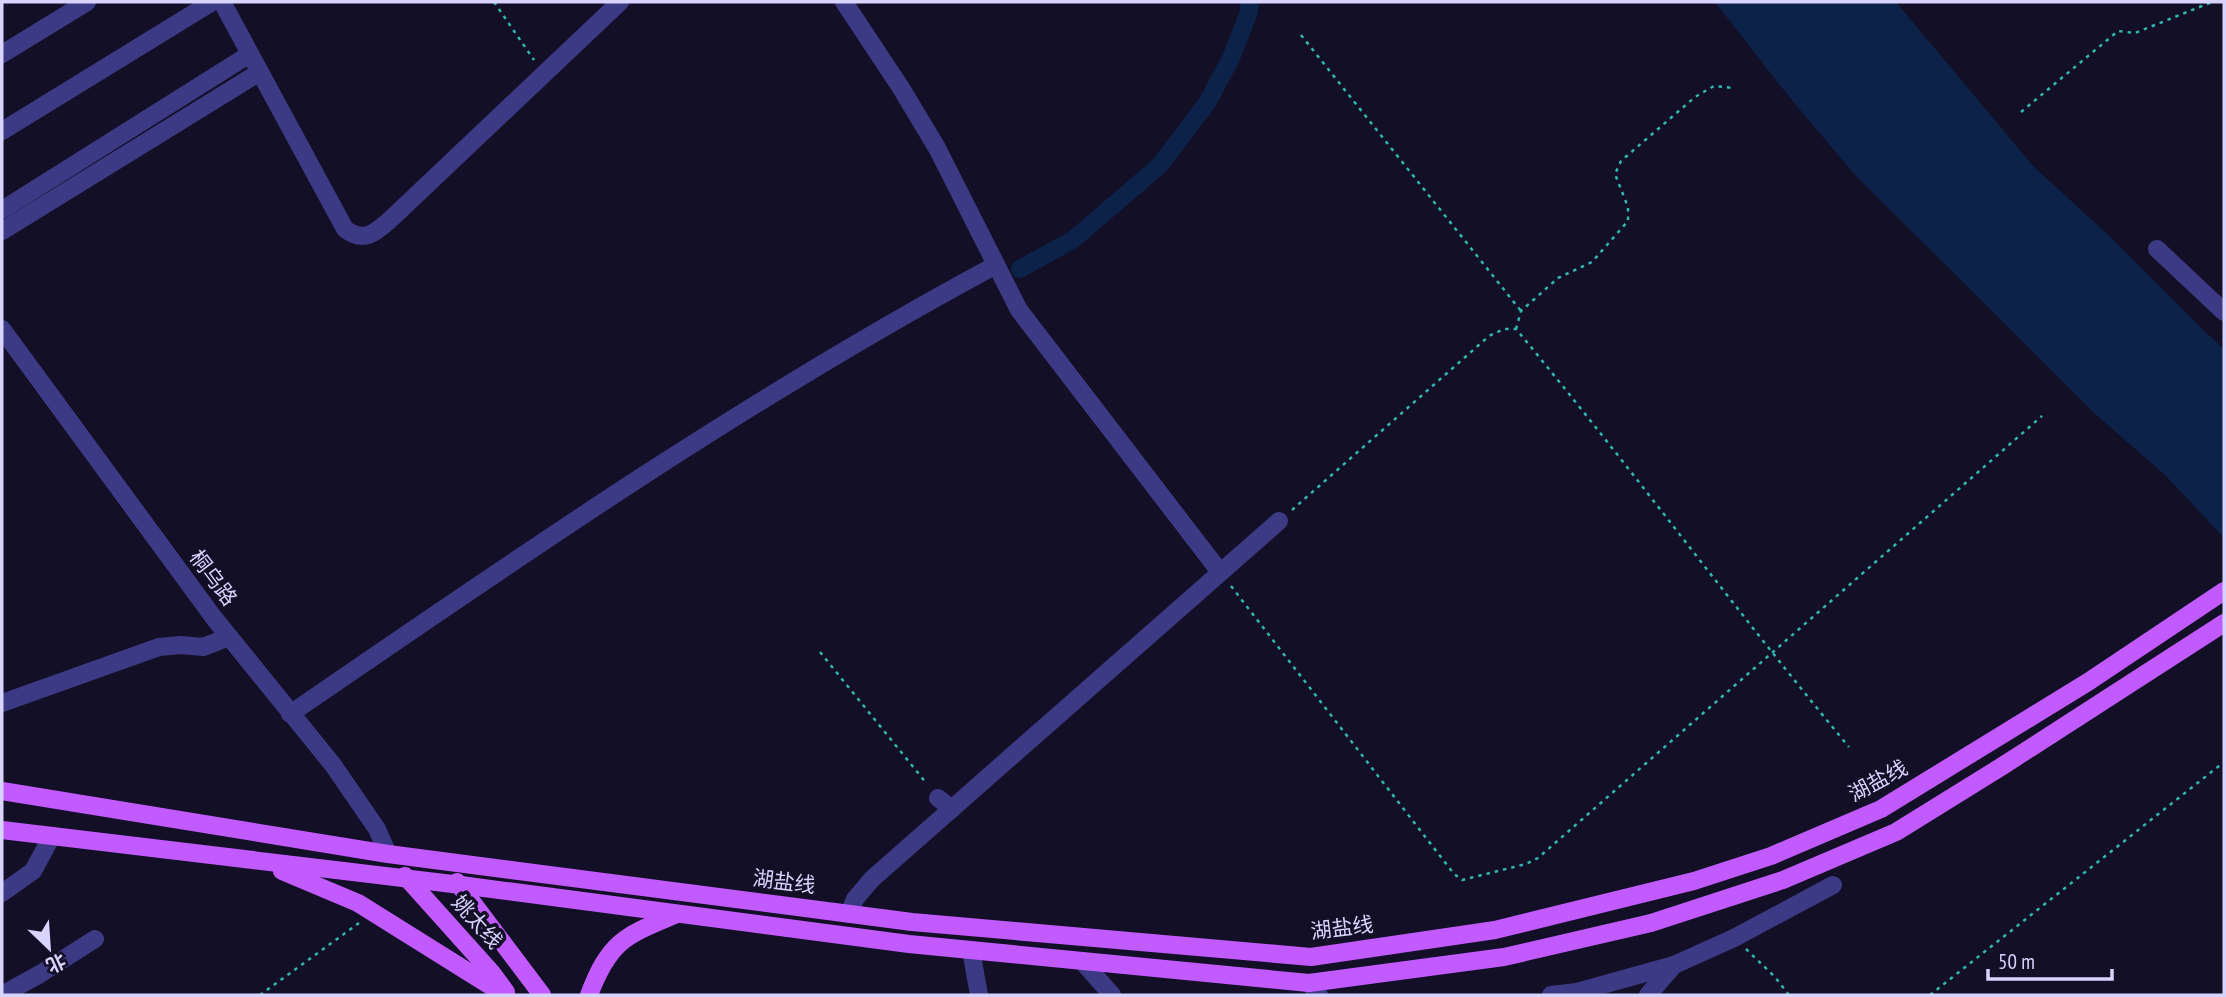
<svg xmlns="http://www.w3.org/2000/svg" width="2226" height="997" viewBox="0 0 2226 997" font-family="'PT Sans Narrow','Noto Sans SC',sans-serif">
<rect width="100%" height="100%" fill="#130f26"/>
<path fill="#0c2248" d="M 1715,2 L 1896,2 L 2034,167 L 2104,231 L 2196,323 L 2224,349 L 2224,538 L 2166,476 L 2093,412 L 1854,174 L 1786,93 Z"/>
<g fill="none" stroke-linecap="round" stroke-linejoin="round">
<path stroke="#0c2248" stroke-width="18" d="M 1020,269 L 1074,239 L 1160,165 L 1207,103 L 1231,58 L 1248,15 L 1250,2"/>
<g stroke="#2fb8b0" stroke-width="2.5" stroke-dasharray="3.5 5" stroke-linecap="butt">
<path d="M 494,2 L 534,60"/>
<path d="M 1301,35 L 1521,311"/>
<path d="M 2021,112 L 2118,31 L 2135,33 L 2212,2"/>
<path d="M 1516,329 L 1521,311 L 1558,278 L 1592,262 L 1628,221 L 1628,207 L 1615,174 L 1621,161 L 1695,97 L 1714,86 L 1733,88"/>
<path d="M 1292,510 L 1489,336 L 1504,329 L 1516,329 C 1630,466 1735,610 1849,747"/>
<path d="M 1231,586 L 1454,874 L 1462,880 L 1526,864 L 1538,858 L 2042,416"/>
<path d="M 820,652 L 927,784"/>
<path d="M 1746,949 L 1775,977 L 1789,995"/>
<path d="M 260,995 L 359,923"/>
<path d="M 1930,995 L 2224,762"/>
</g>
<g stroke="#3d3a85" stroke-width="18">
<path d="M 222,2 L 345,229 C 365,244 376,232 392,218 L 620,2"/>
<path d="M 844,2 L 901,88 L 937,148 L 1019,310 L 1220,572"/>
<path d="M 2,54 L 87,2"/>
<path d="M 2,131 L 212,2"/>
<path d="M 2,210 L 250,54"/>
<path d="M 2,231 L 260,72"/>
<path d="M 2157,249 L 2224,312"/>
<path d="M 2,329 L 214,618 L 333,765 L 377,829 L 388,854"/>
<path d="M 2,703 L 159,647 L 181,645 L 203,647 L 229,637"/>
<path d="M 290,714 C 520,556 750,397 996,265"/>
<path d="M 938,798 L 952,809"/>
<path d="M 2,893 L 33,871 L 52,836"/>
<path d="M 849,914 L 855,899 L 872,879 L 1279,521"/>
<path d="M 971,950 L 979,995"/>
<path d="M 1082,961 L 1112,995"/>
<path d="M 1309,983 L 1319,995"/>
<path d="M 2,995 L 40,974 L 95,939"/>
<path d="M 1551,995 L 1577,992 L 1674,965 L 1734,938 L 1833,885"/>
<path d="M 1648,995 L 1674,965"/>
</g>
<g stroke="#c25bff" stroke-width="18">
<path d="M 2,791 L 388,854 L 912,922 L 1311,957 L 1495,930 L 1694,881 L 1771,856 L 1881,809 L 2088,682 L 2224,591"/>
<path d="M 2,830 L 461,885 L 909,944 L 1309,983 L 1504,957 L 1651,923 L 1783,880 L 1896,832 L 2004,765 L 2224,623"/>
<path d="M 282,871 L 358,903 L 505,995"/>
<path d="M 405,876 L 492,973 L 506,992"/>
<path d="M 457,882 L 542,995"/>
<path d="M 589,995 C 610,940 625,936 677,914"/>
</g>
</g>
<g text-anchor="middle" stroke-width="7" stroke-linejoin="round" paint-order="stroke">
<g font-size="21" fill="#d9d4ff" stroke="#130f26">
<text transform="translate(213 578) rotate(53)" y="7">桐乌路</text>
<text transform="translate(1878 781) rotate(-28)" y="7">湖盐线</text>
<text transform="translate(784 882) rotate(7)" y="7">湖盐线</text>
<text transform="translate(477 922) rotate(48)" y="7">姚太线</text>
<text transform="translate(1342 928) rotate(-7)" y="7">湖盐线</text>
</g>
</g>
<rect width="2226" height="997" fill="none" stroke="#d9d4ff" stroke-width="7"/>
<g transform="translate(49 948) rotate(155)" stroke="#130f26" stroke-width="5" paint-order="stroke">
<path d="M0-5L12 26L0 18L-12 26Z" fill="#d9d4ff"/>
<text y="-10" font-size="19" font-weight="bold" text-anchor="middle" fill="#d9d4ff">北</text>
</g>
<path d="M1988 969v10h124v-10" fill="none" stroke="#d9d4ff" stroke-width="3.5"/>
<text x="1998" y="969" font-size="21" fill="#d9d4ff" stroke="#130f26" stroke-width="5" paint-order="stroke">50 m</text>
</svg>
